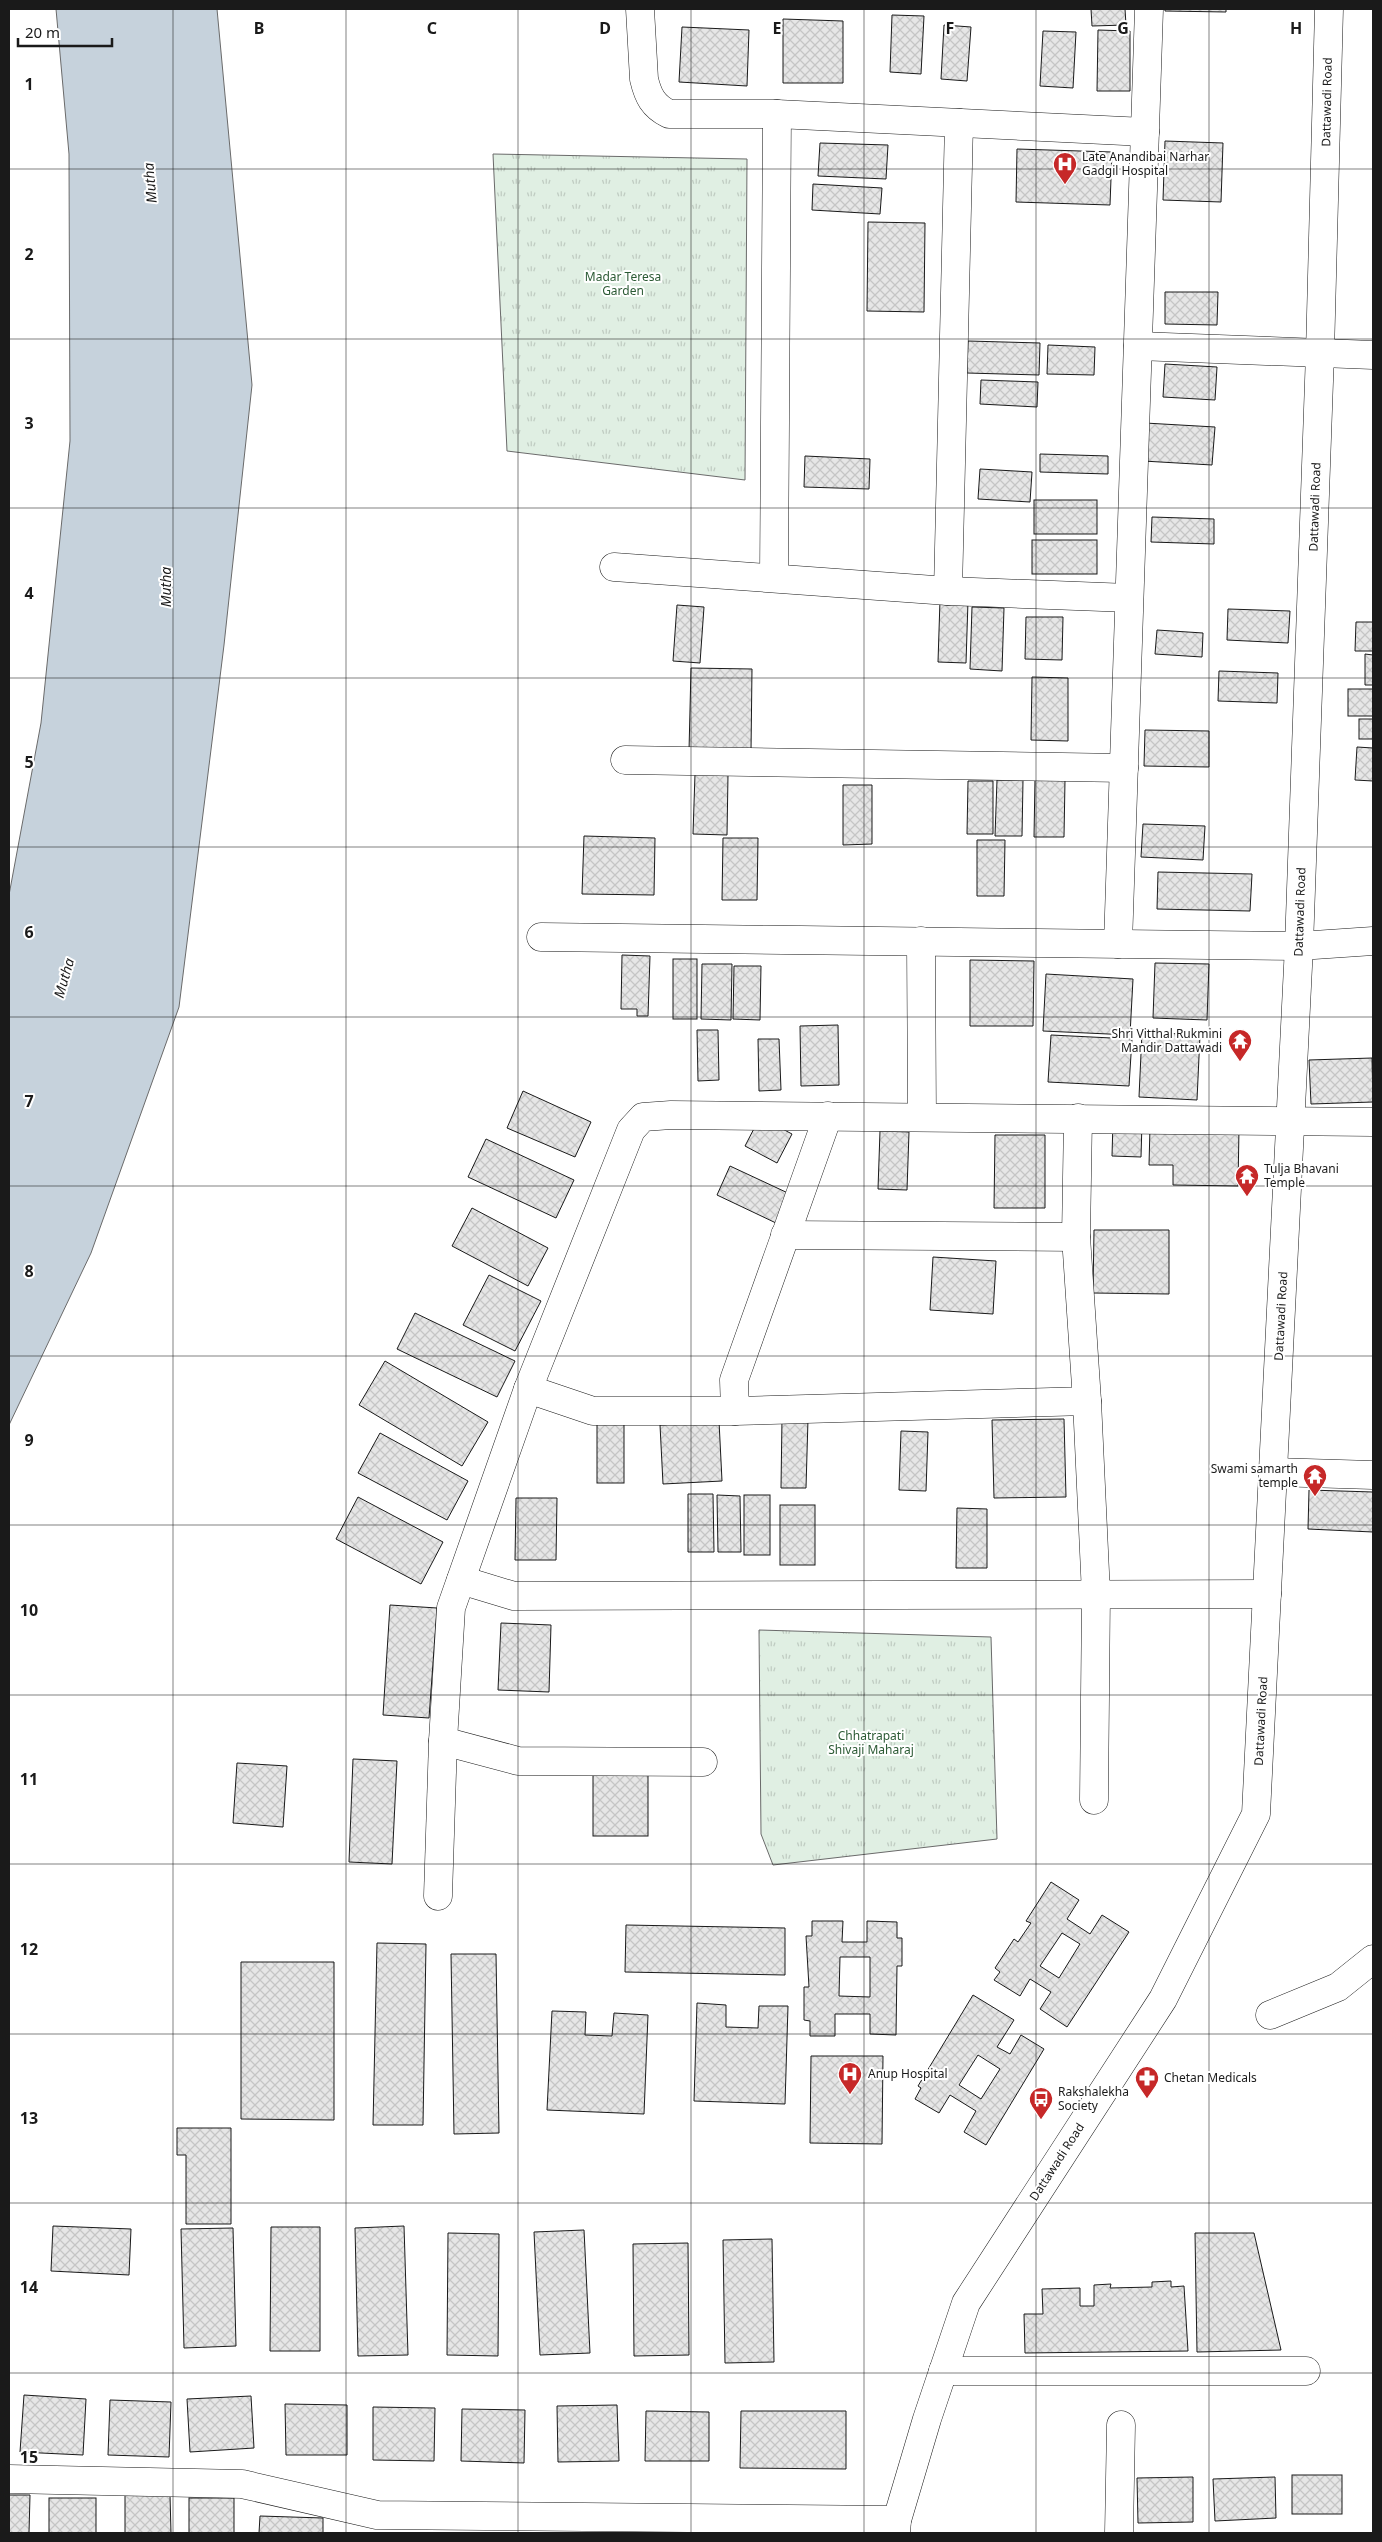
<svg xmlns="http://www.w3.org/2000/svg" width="1382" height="2542" viewBox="0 0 1382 2542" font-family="'Noto Sans',sans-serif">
<defs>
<pattern id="park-tufts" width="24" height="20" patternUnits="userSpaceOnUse" patternTransform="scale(1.25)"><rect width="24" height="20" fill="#e0efe3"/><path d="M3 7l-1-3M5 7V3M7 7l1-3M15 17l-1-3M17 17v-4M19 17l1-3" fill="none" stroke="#c0ccc2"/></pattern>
<pattern id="building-cross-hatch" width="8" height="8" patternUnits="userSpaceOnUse" patternTransform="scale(1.25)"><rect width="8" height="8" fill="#e6e6e6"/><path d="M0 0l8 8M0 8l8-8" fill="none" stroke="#c5c5c5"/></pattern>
</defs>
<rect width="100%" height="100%" fill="#fff"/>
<g fill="url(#park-tufts)" stroke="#6a6a6a">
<path d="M 493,154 L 747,159 L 745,480 L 507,451 Z"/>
<path d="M 759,1630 L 991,1637 L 997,1839 L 773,1865 L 761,1834 Z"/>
</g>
<path fill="#c6d2dc" stroke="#6a6a6a" d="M 56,9 L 217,9 L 252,385 L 224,645 L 179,1007 L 91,1253 L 9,1425 L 9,895 L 41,723 L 70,441 L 69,154 Z"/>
<g fill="url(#building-cross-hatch)" stroke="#1a1a1a" fill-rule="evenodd">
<path d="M 1091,9 L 1125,9 L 1126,25 L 1092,26 Z"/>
<path d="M 1165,9 L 1226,9 L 1226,12 L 1165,11 Z"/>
<path d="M 892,15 L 924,16 L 921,74 L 890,72 Z"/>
<path d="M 783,19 L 843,21 L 843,83 L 783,83 Z"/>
<path d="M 944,25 L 971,27 L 967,81 L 941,79 Z"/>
<path d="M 682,27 L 749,30 L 747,86 L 679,82 Z"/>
<path d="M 1098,30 L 1130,31 L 1130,91 L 1097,91 Z"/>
<path d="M 1043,31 L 1076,32 L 1073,88 L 1040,86 Z"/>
<path d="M 1165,141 L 1223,143 L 1221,202 L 1163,200 Z"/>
<path d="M 820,143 L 888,145 L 886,179 L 818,176 Z"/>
<path d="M 1017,149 L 1112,152 L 1110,205 L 1016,202 Z"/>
<path d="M 813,184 L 882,188 L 880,214 L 812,210 Z"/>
<path d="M 868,222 L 925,223 L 924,312 L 867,311 Z"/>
<path d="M 1165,292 L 1218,292 L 1217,325 L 1165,324 Z"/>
<path d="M 968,341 L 1040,343 L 1039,375 L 967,373 Z"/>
<path d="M 1048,345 L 1095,347 L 1094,375 L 1047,374 Z"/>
<path d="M 1165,364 L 1217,367 L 1215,400 L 1163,397 Z"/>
<path d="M 981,380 L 1038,382 L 1037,407 L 980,404 Z"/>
<path d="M 1145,423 L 1215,427 L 1212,465 L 1143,461 Z"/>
<path d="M 1040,454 L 1108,456 L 1108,474 L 1040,472 Z"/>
<path d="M 805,456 L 870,459 L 869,489 L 804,487 Z"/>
<path d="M 980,469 L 1032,472 L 1030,502 L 978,499 Z"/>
<rect x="1034" y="500" width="63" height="34"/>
<path d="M 1152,517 L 1214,519 L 1214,544 L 1151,542 Z"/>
<rect x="1032" y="540" width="65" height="34"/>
<path d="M 940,600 L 968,601 L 966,663 L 938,662 Z"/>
<path d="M 677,605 L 704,607 L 700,663 L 673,661 Z"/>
<path d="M 972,607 L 1004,608 L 1002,671 L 970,669 Z"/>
<path d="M 1228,609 L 1290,611 L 1288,643 L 1227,640 Z"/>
<path d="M 1026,617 L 1063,617 L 1062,660 L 1025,659 Z"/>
<path d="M 1356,622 L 1373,622 L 1373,651 L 1355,651 Z"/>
<path d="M 1157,630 L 1203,633 L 1202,657 L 1155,654 Z"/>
<path d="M 1365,654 L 1373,655 L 1373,685 L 1365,685 Z"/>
<path d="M 691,668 L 752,669 L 751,751 L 689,751 Z"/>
<path d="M 1219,671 L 1278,673 L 1277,703 L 1218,701 Z"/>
<path d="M 1032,677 L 1068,678 L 1068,741 L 1031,740 Z"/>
<rect x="1348" y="689" width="25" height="27"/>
<rect x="1359" y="719" width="14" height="20"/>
<path d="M 1145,730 L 1209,731 L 1209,767 L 1144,766 Z"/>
<path d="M 1357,747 L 1373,748 L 1373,781 L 1355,780 Z"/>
<path d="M 695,774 L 728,775 L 727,835 L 693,834 Z"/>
<path d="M 1035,779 L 1065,780 L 1064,837 L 1034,837 Z"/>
<path d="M 997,780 L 1023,780 L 1022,836 L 995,836 Z"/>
<path d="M 968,781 L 993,781 L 993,834 L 967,834 Z"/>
<path d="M 843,785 L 872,785 L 872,844 L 843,845 Z"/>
<path d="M 1143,824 L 1205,826 L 1203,860 L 1141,857 Z"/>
<path d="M 584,836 L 655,838 L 654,895 L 582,894 Z"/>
<path d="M 723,838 L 758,838 L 757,900 L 722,900 Z"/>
<path d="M 977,840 L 1005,840 L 1004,896 L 977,896 Z"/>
<path d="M 1158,872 L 1252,874 L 1250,911 L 1157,909 Z"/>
<path d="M 622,955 L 650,956 L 648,1016 L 637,1016 L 637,1009 L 621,1009 Z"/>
<rect x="673" y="959" width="24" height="60"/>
<path d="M 970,960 L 1034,961 L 1033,1026 L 970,1026 Z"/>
<path d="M 1155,963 L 1209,964 L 1207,1020 L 1153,1018 Z"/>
<path d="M 702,964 L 732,964 L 731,1020 L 701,1019 Z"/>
<path d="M 734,966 L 761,966 L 760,1020 L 733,1019 Z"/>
<path d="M 1046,974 L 1133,979 L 1130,1035 L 1043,1031 Z"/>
<path d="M 838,1025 L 839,1085 L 801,1086 L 800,1026 Z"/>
<path d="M 697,1030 L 718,1030 L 719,1080 L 698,1081 Z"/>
<path d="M 1142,1032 L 1200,1035 L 1197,1100 L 1139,1097 Z"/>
<path d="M 1051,1035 L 1132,1039 L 1129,1086 L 1048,1082 Z"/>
<path d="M 758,1039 L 779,1039 L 781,1090 L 759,1091 Z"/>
<path d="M 1372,1058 L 1373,1102 L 1311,1104 L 1309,1060 Z"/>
<path d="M 523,1091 L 591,1122 L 575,1157 L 507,1128 Z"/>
<path d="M 760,1117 L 792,1134 L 777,1163 L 745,1146 Z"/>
<path d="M 1113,1121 L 1142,1122 L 1141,1157 L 1112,1156 Z"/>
<path d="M 1150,1127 L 1239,1128 L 1238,1186 L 1173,1185 L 1173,1165 L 1149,1165 Z"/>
<path d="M 880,1131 L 909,1132 L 907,1190 L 878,1189 Z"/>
<path d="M 995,1135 L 1045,1135 L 1045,1208 L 994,1208 Z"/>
<path d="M 486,1139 L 574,1180 L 556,1218 L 468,1177 Z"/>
<path d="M 730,1166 L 790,1194 L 776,1223 L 717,1195 Z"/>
<path d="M 472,1208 L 548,1248 L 528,1286 L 452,1246 Z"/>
<path d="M 1094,1230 L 1169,1230 L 1169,1294 L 1093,1293 Z"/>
<path d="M 933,1257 L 996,1261 L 993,1314 L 930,1310 Z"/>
<path d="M 489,1275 L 541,1301 L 515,1351 L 463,1325 Z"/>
<path d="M 415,1313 L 515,1361 L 497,1397 L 397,1349 Z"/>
<path d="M 385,1361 L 488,1422 L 462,1466 L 359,1405 Z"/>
<path d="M 782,1418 L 808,1419 L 806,1488 L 781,1488 Z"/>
<path d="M 1064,1419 L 1066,1497 L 994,1498 L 992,1420 Z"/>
<path d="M 719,1421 L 722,1481 L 663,1484 L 660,1425 Z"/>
<rect x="597" y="1424" width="27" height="59"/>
<path d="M 901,1431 L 928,1432 L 926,1491 L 899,1490 Z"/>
<path d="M 380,1433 L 468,1481 L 447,1520 L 358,1473 Z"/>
<path d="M 1309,1490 L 1373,1492 L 1373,1532 L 1308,1529 Z"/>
<path d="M 688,1494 L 713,1494 L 714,1552 L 688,1552 Z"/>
<path d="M 717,1495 L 740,1496 L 741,1552 L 718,1552 Z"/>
<rect x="744" y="1495" width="26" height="60"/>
<path d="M 358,1497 L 443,1542 L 421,1584 L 336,1539 Z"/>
<path d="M 516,1498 L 557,1498 L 556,1560 L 515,1560 Z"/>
<rect x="780" y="1505" width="35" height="60"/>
<path d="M 957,1508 L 987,1509 L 987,1568 L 956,1568 Z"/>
<path d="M 390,1605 L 437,1608 L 429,1718 L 383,1715 Z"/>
<path d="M 501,1623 L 551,1625 L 549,1692 L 498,1690 Z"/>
<path d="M 353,1759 L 397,1761 L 392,1864 L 349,1862 Z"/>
<path d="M 237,1763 L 287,1766 L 283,1827 L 233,1823 Z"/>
<rect x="593" y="1773" width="55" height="63"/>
<path d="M 1051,1882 L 1079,1900 L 1067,1919 L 1090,1934 L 1102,1915 L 1129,1932 L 1067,2027 L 1040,2009 L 1051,1992 L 1030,1979 L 1020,1996 L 994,1980 L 1000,1972 L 995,1968 L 1014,1939 L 1018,1942 L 1031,1923 L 1026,1921 ZM 1062,1933 L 1080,1944 L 1059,1978 L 1040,1966 Z"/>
<path d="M 812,1921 L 843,1921 L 842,1942 L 867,1942 L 867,1921 L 897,1922 L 897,1938 L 902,1938 L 902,1966 L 897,1966 L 896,2035 L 870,2034 L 870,2014 L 835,2014 L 835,2036 L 810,2036 L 810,2021 L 804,2020 L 804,1987 L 809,1987 L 806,1936 L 812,1936 ZM 840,1957 L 870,1957 L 870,1997 L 839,1996 Z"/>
<path d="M 626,1925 L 785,1928 L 785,1975 L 625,1972 Z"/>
<path d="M 377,1943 L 426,1944 L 423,2125 L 373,2125 Z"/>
<path d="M 451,1954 L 496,1954 L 499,2133 L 454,2134 Z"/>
<path d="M 241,1962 L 334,1962 L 334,2120 L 241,2119 Z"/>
<path d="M 973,1995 L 1014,2020 L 997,2047 L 1010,2054 L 1021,2035 L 1044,2049 L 986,2145 L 964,2132 L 976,2111 L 950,2095 L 939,2113 L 915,2099 L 921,2088 L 918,2086 ZM 978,2055 L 1000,2069 L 981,2099 L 959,2085 Z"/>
<path d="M 697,2003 L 726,2005 L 726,2027 L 758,2028 L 759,2006 L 788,2006 L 785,2104 L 694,2101 Z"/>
<path d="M 552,2011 L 586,2012 L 585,2035 L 612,2036 L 614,2013 L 648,2015 L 644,2114 L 547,2110 Z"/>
<path d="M 811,2056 L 883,2056 L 882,2144 L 810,2143 Z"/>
<path d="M 177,2128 L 231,2128 L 231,2224 L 186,2224 L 186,2155 L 177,2155 Z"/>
<path d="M 53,2226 L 131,2229 L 129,2275 L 51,2271 Z"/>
<path d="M 404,2226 L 408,2355 L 358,2356 L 355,2228 Z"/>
<path d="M 271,2227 L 320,2227 L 320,2351 L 270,2351 Z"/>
<path d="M 233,2228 L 236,2346 L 184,2348 L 181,2229 Z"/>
<path d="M 584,2230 L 590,2353 L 540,2355 L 534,2232 Z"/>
<path d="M 448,2233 L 499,2234 L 498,2356 L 447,2355 Z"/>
<path d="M 1195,2233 L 1254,2233 L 1281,2350 L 1197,2352 Z"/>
<path d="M 772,2239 L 774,2362 L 725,2363 L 723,2240 Z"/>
<path d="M 688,2243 L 689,2355 L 634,2356 L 633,2244 Z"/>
<path d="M 1171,2281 L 1171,2287 L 1184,2286 L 1188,2351 L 1025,2353 L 1024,2314 L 1043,2314 L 1042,2289 L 1080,2288 L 1080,2306 L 1094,2306 L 1094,2285 L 1111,2284 L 1110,2288 L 1152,2287 L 1152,2282 Z"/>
<path d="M 24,2395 L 86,2399 L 83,2455 L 20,2452 Z"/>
<path d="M 251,2396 L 254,2448 L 190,2452 L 187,2399 Z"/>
<path d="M 110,2400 L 171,2402 L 169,2457 L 108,2455 Z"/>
<path d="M 285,2404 L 347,2405 L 347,2455 L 286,2455 Z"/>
<path d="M 617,2405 L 619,2461 L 558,2462 L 557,2406 Z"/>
<path d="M 373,2407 L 435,2408 L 434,2461 L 373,2460 Z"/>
<path d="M 462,2409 L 525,2410 L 524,2463 L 461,2461 Z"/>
<path d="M 646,2411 L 709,2412 L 709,2461 L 645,2461 Z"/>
<path d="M 741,2411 L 846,2411 L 846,2469 L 740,2468 Z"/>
<rect x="1292" y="2475" width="50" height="39"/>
<path d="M 1193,2477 L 1193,2522 L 1138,2523 L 1137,2478 Z"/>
<path d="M 1275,2477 L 1276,2518 L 1215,2521 L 1213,2479 Z"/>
<path d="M 9,2495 L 30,2495 L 29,2533 L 9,2533 Z"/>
<path d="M 125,2495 L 170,2495 L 171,2533 L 125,2533 Z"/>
<rect x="49" y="2498" width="47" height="35"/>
<rect x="189" y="2498" width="45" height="35"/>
<path d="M 260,2516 L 323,2518 L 323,2533 L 259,2533 Z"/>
</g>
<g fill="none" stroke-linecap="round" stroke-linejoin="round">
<g stroke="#1a1a1a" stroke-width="29">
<g id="street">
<path d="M 640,9 L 644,79 C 648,96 653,106 669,114 L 777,114 L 1145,132"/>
<path d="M 1138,346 L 1373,355"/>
<path d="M 614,567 L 948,591 L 1129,598"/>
<path d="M 774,577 L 777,114"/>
<path d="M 948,591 L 959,123"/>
<path d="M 625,760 L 1124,768"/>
<path d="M 921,941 L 922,1117"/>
<path d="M 1118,944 L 1149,9"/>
<path d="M 785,1235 L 1076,1237"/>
<path d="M 528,1389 L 593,1411 L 735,1411 L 1087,1401 L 1076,1237 L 1078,1118"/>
<path d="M 1087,1401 L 1096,1594 L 1094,1800"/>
<path d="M 735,1411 L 734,1380 L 828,1116"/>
<path d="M 1273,1472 L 1373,1475"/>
<path d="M 461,1580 L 514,1596 L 1267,1594"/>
<path d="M 703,1762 L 518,1761 L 443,1741 L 451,1608 L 528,1389 L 631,1130 L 643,1117 L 671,1115 L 1373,1122"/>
<path d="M 438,1896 L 443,1741"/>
<path d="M 1270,2015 L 1338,1987 L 1373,1959"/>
<path d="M 943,2371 L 1306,2371"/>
<path d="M 9,2479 L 242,2484 L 377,2515 L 897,2520"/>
<path d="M 1119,2533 L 1121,2425"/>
</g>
</g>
<g stroke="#1a1a1a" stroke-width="29">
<g id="secondary">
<path d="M 541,937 L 1299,946 L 1373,941"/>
<path d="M 896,2533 L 897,2520 L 927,2419 L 966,2303 L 1163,1999 L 1256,1814 L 1299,946 L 1320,353 L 1329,9"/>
</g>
</g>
<use href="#street" stroke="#fff" stroke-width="28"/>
<use href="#secondary" stroke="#fff" stroke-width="28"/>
</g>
<path fill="none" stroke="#1a1a1a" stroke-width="1" stroke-opacity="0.55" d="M 173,9 L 173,2533M 346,9 L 346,2533M 518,9 L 518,2533M 691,9 L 691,2533M 864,9 L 864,2533M 1036,9 L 1036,2533M 1209,9 L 1209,2533M 9,169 L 1373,169M 9,339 L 1373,339M 9,508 L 1373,508M 9,678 L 1373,678M 9,847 L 1373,847M 9,1017 L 1373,1017M 9,1186 L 1373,1186M 9,1356 L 1373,1356M 9,1525 L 1373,1525M 9,1695 L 1373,1695M 9,1864 L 1373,1864M 9,2034 L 1373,2034M 9,2203 L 1373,2203M 9,2373 L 1373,2373"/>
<defs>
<g id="hospital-pin" transform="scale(1.25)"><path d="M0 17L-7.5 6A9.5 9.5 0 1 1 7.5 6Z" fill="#c62828" stroke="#fff"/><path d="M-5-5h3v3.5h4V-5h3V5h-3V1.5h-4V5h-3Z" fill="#fff"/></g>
<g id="temple-pin" transform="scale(1.25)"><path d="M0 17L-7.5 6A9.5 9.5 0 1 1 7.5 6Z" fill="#c62828" stroke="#fff"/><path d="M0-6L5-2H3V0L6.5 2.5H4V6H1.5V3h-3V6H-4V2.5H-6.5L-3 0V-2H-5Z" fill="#fff"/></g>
<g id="pharmacy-pin" transform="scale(1.25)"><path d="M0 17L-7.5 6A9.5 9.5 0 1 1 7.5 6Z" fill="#c62828" stroke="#fff"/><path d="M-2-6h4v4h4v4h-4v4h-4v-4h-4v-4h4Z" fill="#fff"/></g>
<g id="bus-pin" transform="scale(1.25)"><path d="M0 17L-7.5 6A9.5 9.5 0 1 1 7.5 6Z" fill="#c62828" stroke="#fff"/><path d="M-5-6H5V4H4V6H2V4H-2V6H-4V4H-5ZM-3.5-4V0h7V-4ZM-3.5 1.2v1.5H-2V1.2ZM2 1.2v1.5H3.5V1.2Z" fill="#fff"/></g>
</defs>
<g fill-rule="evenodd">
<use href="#hospital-pin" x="1065" y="164"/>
<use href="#temple-pin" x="1240" y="1041"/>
<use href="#temple-pin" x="1247" y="1176"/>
<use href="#temple-pin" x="1315" y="1476"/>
<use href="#hospital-pin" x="850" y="2074"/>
<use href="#pharmacy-pin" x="1147" y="2078"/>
<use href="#bus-pin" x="1041" y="2099"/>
</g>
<g text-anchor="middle" stroke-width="4" stroke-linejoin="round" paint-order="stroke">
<g font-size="12" fill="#1a1a1a" stroke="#fff">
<text transform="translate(1327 102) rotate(-89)" y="4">Dattawadi Road</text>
<text transform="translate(1315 507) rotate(-88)" y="4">Dattawadi Road</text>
<text transform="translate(1300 912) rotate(-88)" y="4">Dattawadi Road</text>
<text transform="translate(1281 1316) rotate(-87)" y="4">Dattawadi Road</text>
<text transform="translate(1261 1721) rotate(-87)" y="4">Dattawadi Road</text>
<text transform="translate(1057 2162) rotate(-57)" y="4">Dattawadi Road</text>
</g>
<g font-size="12" fill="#1a1a1a" stroke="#fff" text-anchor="start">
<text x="1082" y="161">Late Anandibai Narhar<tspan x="1082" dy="14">Gadgil Hospital</tspan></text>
<text x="1222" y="1038" text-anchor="end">Shri Vitthal Rukmini<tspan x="1222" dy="14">Mandir Dattawadi</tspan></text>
<text x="1264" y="1173">Tulja Bhavani<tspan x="1264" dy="14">Temple</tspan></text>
<text x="1298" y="1473" text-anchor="end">Swami samarth<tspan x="1298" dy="14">temple</tspan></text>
<text x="868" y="2078">Anup Hospital</text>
<text x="1164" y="2082">Chetan Medicals</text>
<text x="1058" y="2096">Rakshalekha<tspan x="1058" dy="14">Society</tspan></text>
</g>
<g font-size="12" fill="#2b5a34" stroke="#fff">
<text x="623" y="281">Madar Teresa<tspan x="623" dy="14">Garden</tspan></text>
<text x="871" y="1740">Chhatrapati<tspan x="871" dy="14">Shivaji Maharaj</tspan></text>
</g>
<g font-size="14" font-style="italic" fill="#1a1a1a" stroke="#fff">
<text transform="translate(150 183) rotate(-95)" y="5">Mutha</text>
<text transform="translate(166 587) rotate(-90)" y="5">Mutha</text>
<text transform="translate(64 978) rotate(-74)" y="5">Mutha</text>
</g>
</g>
<g font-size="16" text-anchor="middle" font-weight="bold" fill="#1a1a1a" stroke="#fff" stroke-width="4" stroke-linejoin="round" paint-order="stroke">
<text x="259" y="34">B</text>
<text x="432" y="34">C</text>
<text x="605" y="34">D</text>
<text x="777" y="34">E</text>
<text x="950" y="34">F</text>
<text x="1123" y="34">G</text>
<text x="1296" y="34">H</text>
<text x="29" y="90">1</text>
<text x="29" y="260">2</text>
<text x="29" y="429">3</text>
<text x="29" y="599">4</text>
<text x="29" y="768">5</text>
<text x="29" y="938">6</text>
<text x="29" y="1107">7</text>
<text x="29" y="1277">8</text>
<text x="29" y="1446">9</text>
<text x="29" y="1616">10</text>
<text x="29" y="1785">11</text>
<text x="29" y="1955">12</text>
<text x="29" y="2124">13</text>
<text x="29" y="2293">14</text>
<text x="29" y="2463">15</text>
</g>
<rect width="1382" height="2542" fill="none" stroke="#1a1a1a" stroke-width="20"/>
<path d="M18 38v8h94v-8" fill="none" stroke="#1a1a1a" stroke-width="2.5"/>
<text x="25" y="38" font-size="15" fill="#1a1a1a" stroke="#ffffff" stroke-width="4" paint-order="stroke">20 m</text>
</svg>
